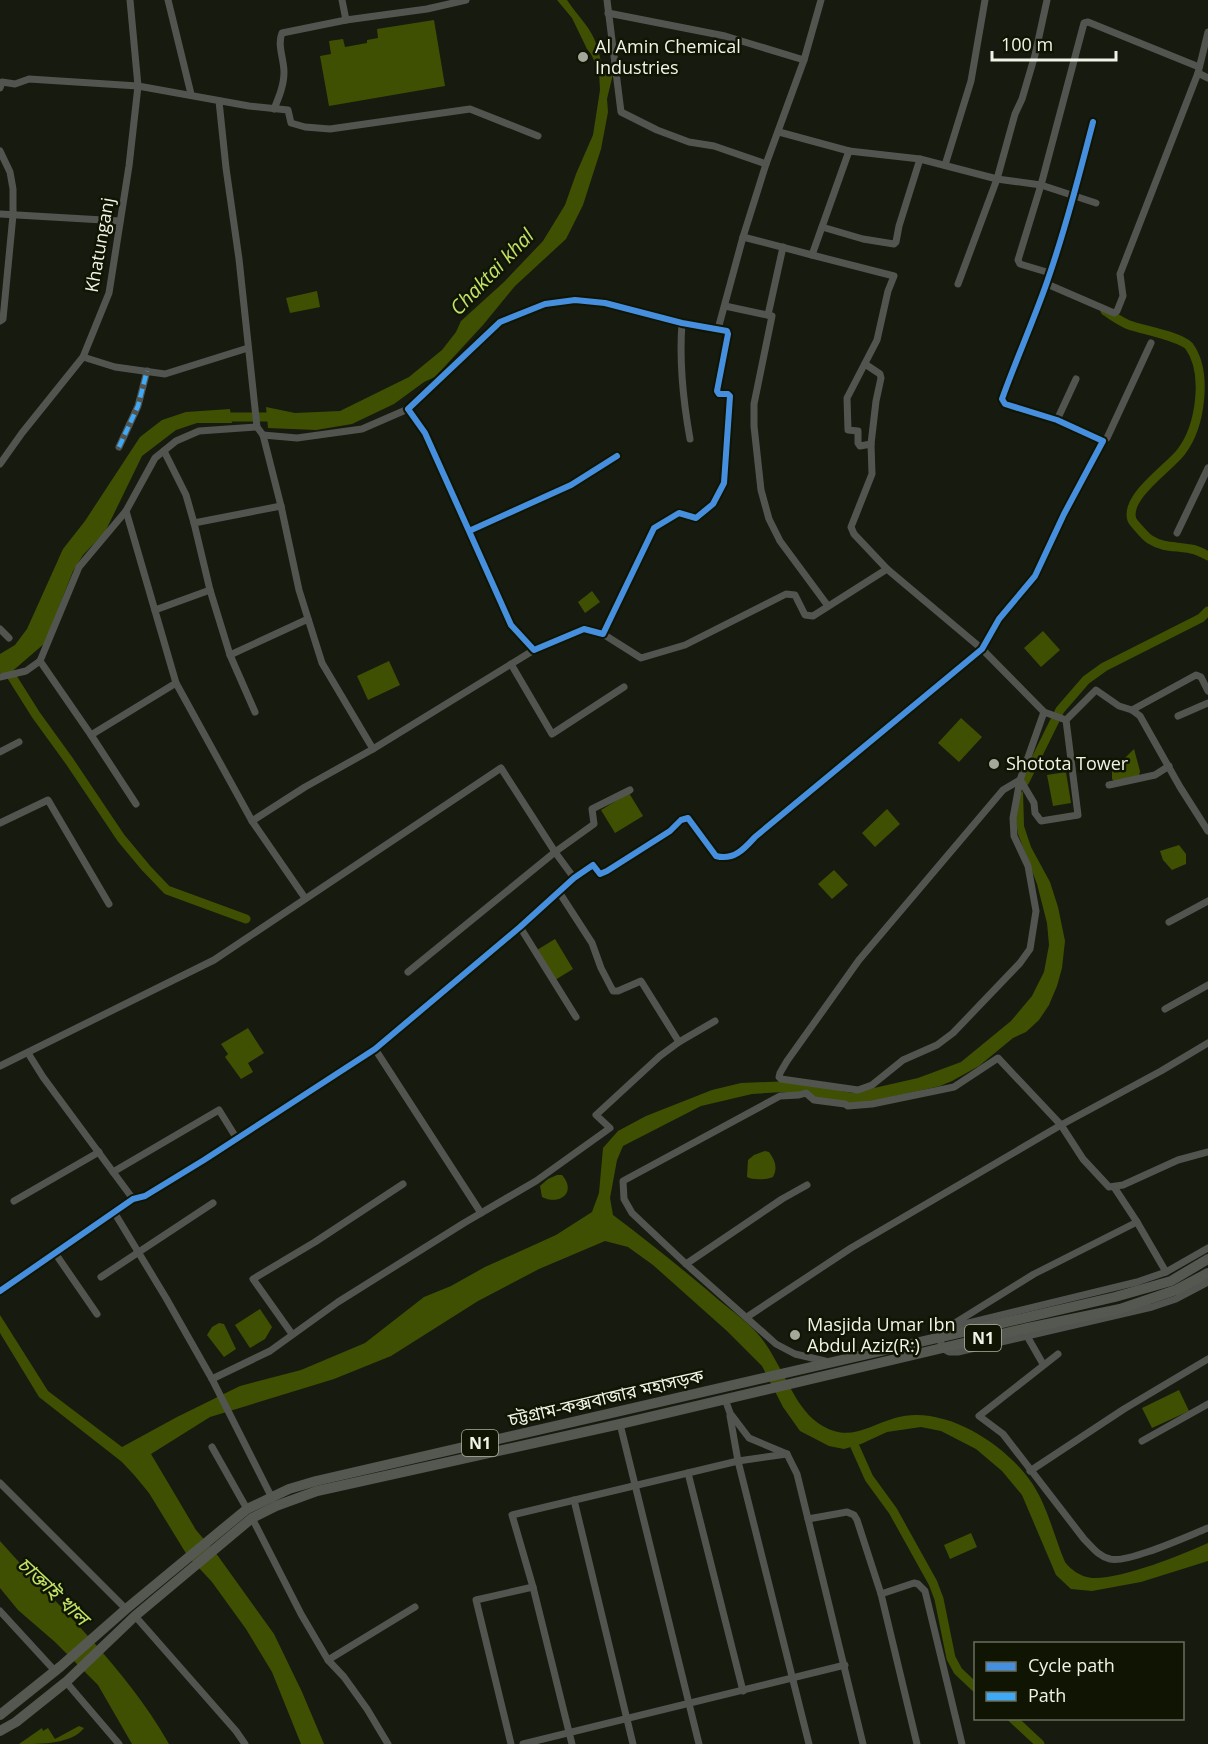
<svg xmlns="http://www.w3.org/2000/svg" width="1208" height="1744" viewBox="0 0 1208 1744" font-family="'Open Sans','Noto Sans Bengali',sans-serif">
<rect width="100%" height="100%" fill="#171a0f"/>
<g fill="#405002">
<path d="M 557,0 L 567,0 C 584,25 595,29 601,62 L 610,67 L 613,74 L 607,99 L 608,112 L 601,149 L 583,205 L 566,239 L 515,286 L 483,325 L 435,377 L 424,382 L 394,404 L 352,424 L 316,430 L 268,428 L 266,407 L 295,413 L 340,411 L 409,377 L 442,350 L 456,332 L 461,321 L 504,282 L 543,241 L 565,205 L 576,174 L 593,135 L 600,90 L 599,71 L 591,54 L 587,49 L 572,18 Z"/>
<path d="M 434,20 L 445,86 L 329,106 L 320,56 L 331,54 L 329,41 L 343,39 L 345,47 L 367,43 L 367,40 L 378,38 L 377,29 Z"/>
<path d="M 317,291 L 320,307 L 290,313 L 286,298 Z"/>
<path d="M 230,409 L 232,423 L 197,423 L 176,430 L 142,456 L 105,532 L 83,555 L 73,571 L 45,643 L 9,674 L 0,673 L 0,654 L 15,645 L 27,629 L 63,549 L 85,521 L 140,437 L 162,420 L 186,412 Z"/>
<path d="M 592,591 L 600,602 L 585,613 L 578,602 Z"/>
<path d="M 1043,631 L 1060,650 L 1041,667 L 1024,648 Z"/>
<path d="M 389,661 L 400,685 L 368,700 L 357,676 Z"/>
<path d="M 961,718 L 982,737 L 959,762 L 938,743 Z"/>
<path d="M 1134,749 L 1140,771 L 1139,776 L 1114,781 L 1112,779 L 1112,771 Z"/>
<path d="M 1066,772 L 1071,803 L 1053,806 L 1047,775 Z"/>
<path d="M 1023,791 L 1024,826 L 1031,847 L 1050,882 L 1058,907 L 1065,941 L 1062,968 L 1057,986 L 1049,1005 L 1039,1020 L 1026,1032 L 1013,1038 L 979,1066 L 952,1081 L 940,1086 L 878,1100 L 851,1104 L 783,1092 L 752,1094 L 701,1106 L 623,1146 L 617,1160 L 610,1198 L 613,1215 C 650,1243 685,1271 720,1301 C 732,1311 746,1321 757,1333 C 780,1358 792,1405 818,1423 C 848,1444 867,1426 895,1418 C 942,1404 1002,1442 1029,1479 C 1047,1503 1053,1534 1065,1562 C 1071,1570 1081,1577 1092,1578 C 1119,1580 1182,1555 1208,1543 L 1208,1561 L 1141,1582 L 1092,1591 L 1071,1589 L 1056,1575 L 1022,1495 L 1002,1471 L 976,1449 L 941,1431 L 921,1427 L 887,1432 L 861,1444 L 844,1449 L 829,1446 L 800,1431 L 783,1407 L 762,1366 L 727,1331 L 653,1265 L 628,1247 L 605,1241 L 539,1269 L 478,1301 L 391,1356 L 334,1379 L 210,1417 L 151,1454 L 196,1530 L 218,1556 L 274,1634 L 302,1692 L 324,1744 L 301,1744 L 272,1672 L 246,1629 L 212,1582 L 187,1555 L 149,1493 L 135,1476 L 122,1462 L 39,1397 L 0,1333 L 0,1315 L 48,1391 L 122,1447 L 177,1417 L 240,1386 L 301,1370 L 365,1343 L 424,1297 L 451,1286 L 485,1267 L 556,1235 L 592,1212 L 599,1193 L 603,1148 L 618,1131 L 646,1116 L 712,1090 L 741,1083 L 792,1081 L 852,1093 L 918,1078 L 961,1062 L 1011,1021 L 1032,996 L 1044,972 L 1049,945 L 1047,923 L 1037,884 L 1018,834 L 1015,815 L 1021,793 Z"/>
<path d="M 629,793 L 643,816 L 615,833 L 601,810 Z"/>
<path d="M 887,809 L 900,824 L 875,847 L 862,833 Z"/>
<path d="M 1179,845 L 1186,854 L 1186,864 L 1172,870 L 1163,860 L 1160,851 Z"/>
<path d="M 834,870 L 848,885 L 832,899 L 818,884 Z"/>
<path d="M 555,939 L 573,969 L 555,980 L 537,950 Z"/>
<path d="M 248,1028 L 264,1053 L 248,1063 L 253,1072 L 241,1079 L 225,1057 L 228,1054 L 221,1044 Z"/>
<path d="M 765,1151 L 769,1152 C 775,1160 778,1168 773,1177 C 767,1180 752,1180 747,1177 L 748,1160 L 754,1155 Z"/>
<path d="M 557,1175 L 562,1175 C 577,1192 560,1206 542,1197 L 540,1186 L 548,1179 Z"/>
<path d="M 260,1309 L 272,1327 L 265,1339 L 250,1348 L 235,1325 Z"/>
<path d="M 219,1323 L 224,1324 L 236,1349 L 224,1357 L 207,1335 L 212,1327 Z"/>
<path d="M 1179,1390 L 1189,1411 L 1152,1428 L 1142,1408 Z"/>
<path d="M 971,1533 L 977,1547 L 950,1559 L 944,1545 Z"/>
<path d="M 0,1541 C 58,1607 125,1666 169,1744 L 132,1744 L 98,1685 L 55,1642 L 18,1610 L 0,1588 Z"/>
<path d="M 79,1726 L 84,1728 C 72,1744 42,1744 19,1744 L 42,1728 L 43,1731 L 48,1728 L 55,1739 Z"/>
</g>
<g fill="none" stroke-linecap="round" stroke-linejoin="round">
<g stroke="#405002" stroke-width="9">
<path d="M 1105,311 C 1113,316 1121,322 1129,325 C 1143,330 1179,336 1189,346 C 1208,372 1201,426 1181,452 C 1169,468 1124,497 1132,520 C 1134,524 1138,527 1141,531 C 1144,534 1147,538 1151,540 C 1163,548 1177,546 1191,549 C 1197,550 1203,553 1208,556"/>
<path d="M 231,417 L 277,417"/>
<path d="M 7,669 L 36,715 L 70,762 L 121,838 L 146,868 L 167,890 L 246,919"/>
<path d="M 1025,781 L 1060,710 L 1086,680 L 1104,667 L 1201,618 L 1208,611"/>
<path d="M 852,1440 L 869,1478 L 893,1511 L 933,1583 L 939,1599 L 951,1658 L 958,1671 L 976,1688"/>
<path d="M 1012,1718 L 1040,1744"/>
</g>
<g stroke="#52544f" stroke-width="7">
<path d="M 168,0 L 191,94"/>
<path d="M 342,0 L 346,20"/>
<path d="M 607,0 L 621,112 L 657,130 L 689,142 L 714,146 L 766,164"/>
<path d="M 608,13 L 725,36 L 804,60"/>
<path d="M 1198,73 L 1208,78"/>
<path d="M 0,88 L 2,82 L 15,84 L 29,79 L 138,86 L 249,106 L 288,110 L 291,123 L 305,127 L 330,129 L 470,109 L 538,136"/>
<path d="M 219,101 L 226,168 L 239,259 L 257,427 L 263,435 L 281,506 L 299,590 L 322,663 L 373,749"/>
<path d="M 274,109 C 279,97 284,85 284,72 C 284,59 277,45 282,33 L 346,20 L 427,9 L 466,0"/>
<path d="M 779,132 L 849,151"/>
<path d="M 0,151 L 10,172 L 13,189 L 13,215 L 3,319 L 0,321"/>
<path d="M 945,165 L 971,81 L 985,0"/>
<path d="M 0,214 L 120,221"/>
<path d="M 822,227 L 863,239 L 894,244 L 896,242 L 899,226 L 920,159"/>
<path d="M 743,237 L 812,255 L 849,151 L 920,159 L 997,179 L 1041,185 L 1096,203"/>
<path d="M 812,255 L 894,276 L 888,291 L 877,340 L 847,398 L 848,430 L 858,431 L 858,443 L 860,446 L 871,444"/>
<path d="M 1050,273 L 1020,264 L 1018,260 L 1041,185 L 1084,23 L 1088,22 L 1199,67"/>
<path d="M 958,284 L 997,179 L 1015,114 L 1022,99 L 1035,55 L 1047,0"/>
<path d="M 1047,284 L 1114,313 L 1117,311 L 1123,296 L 1120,274 L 1198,73 L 1208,32"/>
<path d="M 725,306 L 772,316 L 754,404 L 754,426 L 761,490 L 769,519 L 780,541 L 828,606"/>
<path d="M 768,315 L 783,247"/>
<path d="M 682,323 C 679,362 683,400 690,439"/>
<path d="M 718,329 L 743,237 L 766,164 L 804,60 L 821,0"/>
<path d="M 83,357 L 115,367 L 165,374 L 248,348"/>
<path d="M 865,364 L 880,374 L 881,378 L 876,401 L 871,444 L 872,474 L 851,527 L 854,534 L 887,569"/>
<path d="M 1057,420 L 1076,379"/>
<path d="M 263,435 L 297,438 L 362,429 L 408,409"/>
<path d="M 1103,441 L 1107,438 L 1151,343"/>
<path d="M 119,447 L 138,406 L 147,371"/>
<path d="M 164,451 L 186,495 L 194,523"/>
<path d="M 0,464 L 22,433 L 83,357 L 109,293 L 129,166 L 138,86 L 130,0"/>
<path d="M 126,511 L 176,683 L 252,821 L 305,898"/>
<path d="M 469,531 L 425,433 L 408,409 L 500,322 L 545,304 L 575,300 L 605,303 L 682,323 L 727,331 L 728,334 L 717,391 L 719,394 L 728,394 L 730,396 L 724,483 L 713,504 L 696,518 L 679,513 L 654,528 L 603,634 L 584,629 L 534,650 L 511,625 L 469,531 L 571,485 L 617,456"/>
<path d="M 1177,533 L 1208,468"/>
<path d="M 155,610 L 210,590"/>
<path d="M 0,629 L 9,638"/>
<path d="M 603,634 L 641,658 L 685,645 L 786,594 L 795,595 L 805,615 L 813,616 L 887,569 L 982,649 L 1044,712 L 1066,720"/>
<path d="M 230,655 L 308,619"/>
<path d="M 40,661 L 91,735"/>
<path d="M 511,664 L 552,734 L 624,687"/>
<path d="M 0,677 L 26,671 L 40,661 L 79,567 L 126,511 L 155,458 L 176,441 L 199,431 L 257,427"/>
<path d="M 1132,710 L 1196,675 L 1201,677 L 1208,691"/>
<path d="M 255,712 L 230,655 L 210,590 L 194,523 L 281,506"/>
<path d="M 1044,712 L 1020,780 L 1013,818 L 1014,836 L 1028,866 L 1036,911 L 1030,949 L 1020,963 L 953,1033 L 937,1045 L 903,1060 L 872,1085 L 858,1090 L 781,1079 L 779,1077 L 780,1073 L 787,1061 L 859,960 L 1003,790 L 1020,780 L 1021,781 L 1034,803 L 1035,813 L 1041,821 L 1078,815 L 1066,720"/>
<path d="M 1178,716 L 1208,703"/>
<path d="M 1066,720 L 1096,690 L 1119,706 L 1132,710 L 1140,716 L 1180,787 L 1208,831"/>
<path d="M 0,752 L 19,742"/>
<path d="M 1109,785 L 1155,775 L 1169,766"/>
<path d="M 136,804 L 91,735 L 176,683"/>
<path d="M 252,821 L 305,787 L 373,749 L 534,650"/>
<path d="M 0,823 L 48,800 L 109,904"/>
<path d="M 1169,922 L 1208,901"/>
<path d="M 520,927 L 576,1017"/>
<path d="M 408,972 L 555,852 L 594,824 L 592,809 L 630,790"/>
<path d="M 1165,1009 L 1208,985"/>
<path d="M 679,1042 L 715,1021"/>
<path d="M 375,1049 L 481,1213"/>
<path d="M 28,1053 L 43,1077 L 133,1199"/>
<path d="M 0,1066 L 214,960 L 501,768 L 555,852 L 574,878"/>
<path d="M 113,1172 L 219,1110 L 237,1139"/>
<path d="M 14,1201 L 99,1152"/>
<path d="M 114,1212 L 166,1298 L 212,1379 L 272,1498"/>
<path d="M 1137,1222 L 1166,1272"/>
<path d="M 1208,1248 L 1166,1272 L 1137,1282 L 948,1328 L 940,1338 L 942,1348 L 949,1352 L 958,1352 L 1152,1307 L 1176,1299 L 1208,1282"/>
<path d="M 55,1253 L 97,1314"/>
<path d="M 686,1264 L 782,1199 L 807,1185"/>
<path d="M 101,1277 L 213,1203"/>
<path d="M 0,1291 L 133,1199 L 145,1196 L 204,1160 L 375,1049 L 520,927 L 574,878 L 593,865 L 600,874 L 607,871 L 670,831 L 681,820 L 688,818 L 716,856 C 734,861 745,848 755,837 L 982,649 L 999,619 L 1035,576 L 1064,514 L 1103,441 L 1057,420 L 1005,404 L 1002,399 C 1016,360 1033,322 1047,282 C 1065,230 1079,176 1093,122"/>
<path d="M 747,1317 L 851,1248 L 1061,1125 L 1161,1071 L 1208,1043"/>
<path d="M 955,1323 L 1034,1274 L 1137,1222 L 1114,1187"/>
<path d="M 292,1334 L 253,1279 L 315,1242 L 403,1184"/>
<path d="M 1027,1336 L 1043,1364"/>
<path d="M 1058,1354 L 979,1416 L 1003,1434 L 1084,1539 C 1092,1547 1098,1556 1110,1559 C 1127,1564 1190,1535 1208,1528"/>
<path d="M 825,1361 L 795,1354 L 776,1344 L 686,1264 L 632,1213 L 624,1199 L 623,1181 L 780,1096 L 799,1095 L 806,1093 L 814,1100 L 845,1104 L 848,1106 L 872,1104 L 954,1087 L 998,1058 L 1061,1125 L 1083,1159 L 1109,1187 L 1123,1185 L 1178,1160 L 1208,1152"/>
<path d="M 212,1379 L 270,1351 L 338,1302 L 464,1223 L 536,1181 L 610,1128 L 596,1115 L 660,1056 L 679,1042 L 641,981 L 618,991 L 613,991 L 601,968 L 592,943 L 559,892"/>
<path d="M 725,1399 L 730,1413 L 749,1438 L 787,1454 L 797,1474 L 863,1744"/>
<path d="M 730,1416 L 738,1461 L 809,1744"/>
<path d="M 620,1424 L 699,1744"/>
<path d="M 1142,1441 L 1208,1404"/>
<path d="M 212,1447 L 247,1509"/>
<path d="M 1030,1471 L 1124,1409 L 1208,1359"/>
<path d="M 688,1473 L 743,1691"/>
<path d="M 0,1483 L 126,1609"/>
<path d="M 574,1500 L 633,1744"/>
<path d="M 252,1518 L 301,1614 L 328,1660 L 344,1677 L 367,1709 L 388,1744"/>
<path d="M 808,1519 L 847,1512 L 854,1515 L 857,1520 L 881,1594 L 917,1744"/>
<path d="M 881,1594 L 914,1583 L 918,1584 L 925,1591 L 962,1744"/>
<path d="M 0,1611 L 55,1671"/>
<path d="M 135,1616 L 236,1731 L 245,1744"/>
<path d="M 328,1660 L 415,1607"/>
<path d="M 66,1682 L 119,1744"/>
<path d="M 511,1744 L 476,1600 L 533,1587"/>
<path d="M 523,1744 L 845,1665"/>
<path d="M 572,1744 L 533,1587 L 512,1515 L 738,1461 L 787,1454"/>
</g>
<g stroke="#555850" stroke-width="10">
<path d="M 0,1715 L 60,1667 L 126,1609 L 247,1509 L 289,1489 L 316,1481 L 1115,1297 L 1171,1281 L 1208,1259"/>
<path d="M 0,1731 L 16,1722 L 66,1682 L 135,1616 L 252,1518 L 276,1506 L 317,1491 L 620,1424 L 1023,1329 L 1120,1309 L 1176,1290 L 1208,1273"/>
</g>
<path stroke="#3fa9f5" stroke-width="4.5" stroke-dasharray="9 4.5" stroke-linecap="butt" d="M 119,447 L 138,406 L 147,371"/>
<g stroke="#101503" stroke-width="10">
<g id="cycleway">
<path d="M 469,531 L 425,433 L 408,409 L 500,322 L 545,304 L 575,300 L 605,303 L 682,323 L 727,331 L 728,334 L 717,391 L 719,394 L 728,394 L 730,396 L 724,483 L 713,504 L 696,518 L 679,513 L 654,528 L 603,634 L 584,629 L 534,650 L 511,625 L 469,531 L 571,485 L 617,456"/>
<path d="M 0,1291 L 133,1199 L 145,1196 L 204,1160 L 375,1049 L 520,927 L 574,878 L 593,865 L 600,874 L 607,871 L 670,831 L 681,820 L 688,818 L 716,856 C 734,861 745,848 755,837 L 982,649 L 999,619 L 1035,576 L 1064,514 L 1103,441 L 1057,420 L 1005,404 L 1002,399 C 1016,360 1033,322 1047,282 C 1065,230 1079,176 1093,122"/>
</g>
</g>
<use href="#cycleway" stroke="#468fdf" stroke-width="6"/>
</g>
<g fill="#a4a89b" stroke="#101503" stroke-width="2">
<circle cx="583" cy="57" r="6"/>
<circle cx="994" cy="764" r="6"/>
<circle cx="795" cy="1335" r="6"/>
</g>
<g text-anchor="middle" stroke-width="5" stroke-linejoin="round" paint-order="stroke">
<g fill="#101503" stroke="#adb1a3" stroke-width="1.5">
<rect x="965" y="1325" width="36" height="26" rx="4.5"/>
<rect x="462" y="1430" width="36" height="26" rx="4.5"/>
</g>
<g font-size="16" font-weight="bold" fill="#f0f4e7">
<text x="983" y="1344">N1</text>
<text x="480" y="1449">N1</text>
</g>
<g font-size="18" fill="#f0f4e7" stroke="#101503" text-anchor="start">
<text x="595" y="53">Al Amin Chemical<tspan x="595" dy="21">Industries</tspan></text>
<text x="1006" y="770">Shotota Tower</text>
<text x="807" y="1331">Masjida Umar Ibn<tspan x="807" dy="21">Abdul Aziz(R:)</tspan></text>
</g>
<g font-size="18" fill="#f0f4e7" stroke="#101503">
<text transform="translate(100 245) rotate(-80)" y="6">Khatunganj</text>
<text transform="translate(606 1398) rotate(-13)" y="6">চট্টগ্রাম-কক্সবাজার মহাসড়ক</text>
</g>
<g font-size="20" font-style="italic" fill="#c1e265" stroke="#101503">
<text transform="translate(492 272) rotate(-46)" y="7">Chaktai khal</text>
<text transform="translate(53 1591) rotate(43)" y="7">চাক্তাই খাল</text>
</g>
</g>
<rect x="974" y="1642" width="210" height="78" fill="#101503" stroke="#6a6e5e" stroke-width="1.5"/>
<rect x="986" y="1662" width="30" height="9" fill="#468fdf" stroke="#6a6e5e" stroke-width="1.5"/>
<text x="1028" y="1672" font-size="18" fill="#f0f4e7">Cycle path</text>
<rect x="986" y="1692" width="30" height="9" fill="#3fa9f5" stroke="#6a6e5e" stroke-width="1.5"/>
<text x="1028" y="1702" font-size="18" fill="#f0f4e7">Path</text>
<path d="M992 51v9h124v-9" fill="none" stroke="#f0f4e7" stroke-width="3"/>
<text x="1001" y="51" font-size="18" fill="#f0f4e7" stroke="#101503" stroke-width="4.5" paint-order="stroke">100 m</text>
</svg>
